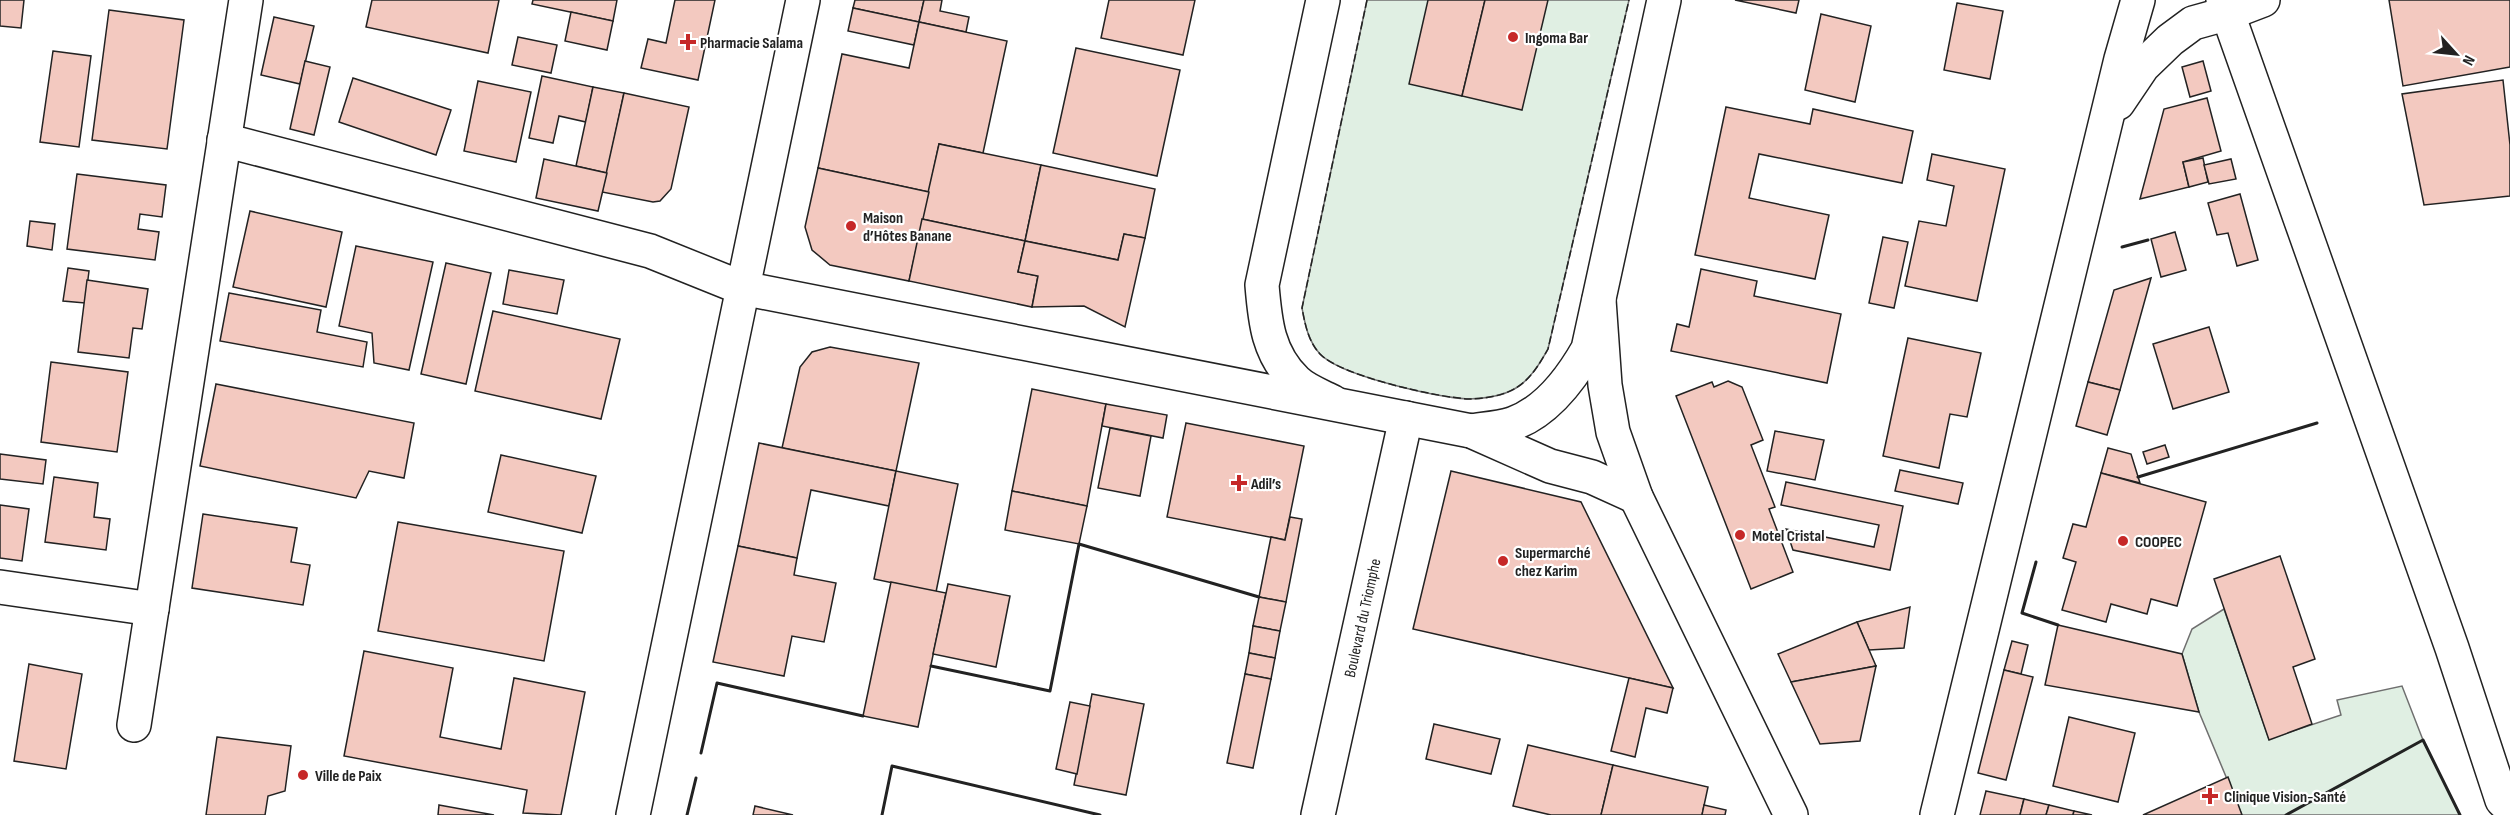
<svg xmlns="http://www.w3.org/2000/svg" width="2510" height="815" viewBox="0 0 2510 815" font-family="'Sofia Sans Condensed',sans-serif">
<rect width="100%" height="100%" fill="#fff"/>
<g fill="#e0efe3" stroke="#6f6f6f" stroke-width="1.5">
<path d="M 1367,0 L 1629,0 L 1548,349 C 1540,363 1531,379 1516,388 C 1503,396 1483,399 1468,399 C 1436,397 1341,376 1320,354 C 1308,341 1305,324 1302,308 Z"/>
<path d="M 2224,609 L 2269,739 L 2341,715 L 2337,700 L 2402,686 L 2423,740 L 2460,815 L 2242,815 L 2199,712 L 2182,654 L 2192,629 Z"/>
</g>
<g fill="#f3c9c0" stroke="#222" stroke-width="1.5">
<path d="M 0,0 L 24,0 L 21,28 L 0,26 Z"/>
<path d="M 372,0 L 499,0 L 488,53 L 366,27 Z"/>
<path d="M 533,0 L 617,0 L 613,21 L 532,4 Z"/>
<path d="M 675,0 L 715,0 L 698,80 L 641,68 L 648,39 L 666,43 Z"/>
<path d="M 855,0 L 924,0 L 919,22 L 853,8 Z"/>
<path d="M 924,0 L 942,0 L 940,11 L 969,17 L 966,32 L 919,22 Z"/>
<path d="M 1109,0 L 1195,0 L 1183,55 L 1101,38 Z"/>
<path d="M 1428,0 L 1485,0 L 1462,96 L 1409,84 Z"/>
<path d="M 1485,0 L 1548,0 L 1522,110 L 1462,96 Z"/>
<path d="M 1735,0 L 1799,0 L 1796,13 Z"/>
<path d="M 2389,0 L 2510,0 L 2510,67 L 2403,86 Z"/>
<path d="M 1957,3 L 2003,11 L 1990,79 L 1944,70 Z"/>
<path d="M 853,8 L 919,22 L 914,45 L 848,31 Z"/>
<path d="M 109,10 L 184,20 L 167,149 L 92,140 Z"/>
<path d="M 571,12 L 613,21 L 607,50 L 565,41 Z"/>
<path d="M 1821,14 L 1871,26 L 1855,102 L 1805,90 Z"/>
<path d="M 274,17 L 314,26 L 300,84 L 261,75 Z"/>
<path d="M 919,22 L 1007,41 L 983,153 L 939,144 L 929,192 L 818,168 L 842,54 L 909,68 Z"/>
<path d="M 518,37 L 557,45 L 551,73 L 512,65 Z"/>
<path d="M 1076,48 L 1180,70 L 1157,176 L 1053,153 Z"/>
<path d="M 53,51 L 91,56 L 79,147 L 40,142 Z"/>
<path d="M 305,61 L 330,67 L 314,135 L 290,129 Z"/>
<path d="M 2203,61 L 2211,91 L 2190,97 L 2182,67 Z"/>
<path d="M 542,76 L 593,87 L 586,122 L 559,116 L 553,143 L 529,138 Z"/>
<path d="M 353,78 L 451,110 L 436,155 L 339,122 Z"/>
<path d="M 2503,80 L 2510,145 L 2510,196 L 2424,205 L 2402,94 Z"/>
<path d="M 478,81 L 531,92 L 516,162 L 464,151 Z"/>
<path d="M 593,87 L 624,93 L 607,173 L 576,166 Z"/>
<path d="M 624,93 L 689,107 L 671,189 L 660,201 L 653,202 L 602,192 Z"/>
<path d="M 2207,98 L 2221,151 L 2183,162 L 2189,187 L 2140,199 L 2164,109 Z"/>
<path d="M 1726,107 L 1810,124 L 1813,109 L 1913,131 L 1902,183 L 1759,154 L 1749,198 L 1829,215 L 1815,279 L 1695,255 Z"/>
<path d="M 939,144 L 1041,165 L 1025,241 L 922,219 Z"/>
<path d="M 1932,154 L 2005,169 L 1977,301 L 1905,286 L 1919,221 L 1946,226 L 1954,186 L 1927,180 Z"/>
<path d="M 2203,158 L 2208,182 L 2189,187 L 2183,162 Z"/>
<path d="M 544,159 L 607,173 L 598,211 L 536,198 Z"/>
<path d="M 2231,159 L 2236,179 L 2209,184 L 2204,165 Z"/>
<path d="M 1041,165 L 1155,189 L 1145,238 L 1124,234 L 1118,260 L 1025,241 Z"/>
<path d="M 818,168 L 929,192 L 909,281 L 830,265 L 812,250 L 805,227 Z"/>
<path d="M 77,174 L 166,185 L 162,217 L 140,214 L 138,229 L 159,232 L 155,260 L 67,249 Z"/>
<path d="M 2240,194 L 2258,260 L 2237,266 L 2228,233 L 2217,235 L 2208,203 Z"/>
<path d="M 250,211 L 342,232 L 326,307 L 233,287 Z"/>
<path d="M 922,219 L 1025,241 L 1018,272 L 1038,276 L 1032,307 L 909,281 Z"/>
<path d="M 30,221 L 55,224 L 52,250 L 27,246 Z"/>
<path d="M 2175,232 L 2186,270 L 2161,277 L 2151,239 Z"/>
<path d="M 1124,234 L 1145,238 L 1125,327 L 1084,306 L 1032,307 L 1038,276 L 1018,272 L 1025,241 L 1118,260 Z"/>
<path d="M 1883,237 L 1908,242 L 1894,308 L 1869,303 Z"/>
<path d="M 356,246 L 433,262 L 409,370 L 374,363 L 372,333 L 339,326 Z"/>
<path d="M 446,263 L 491,273 L 466,384 L 421,374 Z"/>
<path d="M 68,268 L 89,271 L 85,303 L 63,301 Z"/>
<path d="M 1701,269 L 1757,281 L 1754,296 L 1841,314 L 1827,383 L 1671,351 L 1677,324 L 1689,327 Z"/>
<path d="M 509,270 L 564,280 L 557,314 L 503,304 Z"/>
<path d="M 2151,278 L 2120,390 L 2088,382 L 2114,290 Z"/>
<path d="M 87,280 L 148,289 L 142,329 L 133,328 L 129,358 L 78,352 Z"/>
<path d="M 229,293 L 321,310 L 317,332 L 367,342 L 363,367 L 220,341 Z"/>
<path d="M 493,311 L 620,339 L 601,419 L 475,391 Z"/>
<path d="M 2209,327 L 2229,392 L 2173,409 L 2153,344 Z"/>
<path d="M 1908,338 L 1981,353 L 1967,417 L 1950,414 L 1939,468 L 1883,456 Z"/>
<path d="M 830,347 L 919,363 L 896,471 L 782,448 L 800,367 L 812,352 Z"/>
<path d="M 51,362 L 128,372 L 117,452 L 41,442 Z"/>
<path d="M 1728,381 L 1742,387 L 1763,440 L 1751,445 L 1775,507 L 1769,509 L 1793,572 L 1751,589 L 1676,396 L 1712,382 L 1714,387 Z"/>
<path d="M 2088,382 L 2120,390 L 2107,435 L 2076,426 Z"/>
<path d="M 216,384 L 414,423 L 404,478 L 369,471 L 356,498 L 200,466 Z"/>
<path d="M 1032,389 L 1106,404 L 1087,506 L 1012,491 Z"/>
<path d="M 1106,404 L 1167,415 L 1163,438 L 1102,426 Z"/>
<path d="M 1186,423 L 1304,446 L 1285,540 L 1167,517 Z"/>
<path d="M 1110,428 L 1151,436 L 1140,496 L 1098,488 Z"/>
<path d="M 1775,431 L 1824,440 L 1815,480 L 1767,471 Z"/>
<path d="M 759,443 L 896,471 L 889,506 L 811,490 L 797,558 L 738,546 Z"/>
<path d="M 2165,445 L 2169,457 L 2147,464 L 2143,452 Z"/>
<path d="M 2108,448 L 2131,454 L 2140,483 L 2101,473 Z"/>
<path d="M 0,454 L 46,460 L 43,484 L 0,479 Z"/>
<path d="M 501,455 L 596,476 L 582,533 L 488,512 Z"/>
<path d="M 1900,470 L 1963,483 L 1958,504 L 1895,491 Z"/>
<path d="M 896,471 L 958,484 L 936,592 L 874,579 Z"/>
<path d="M 1451,471 L 1581,502 L 1673,688 L 1413,629 Z"/>
<path d="M 2101,473 L 2206,502 L 2177,606 L 2151,599 L 2147,614 L 2111,604 L 2106,622 L 2062,610 L 2076,562 L 2063,558 L 2073,524 L 2086,527 Z"/>
<path d="M 54,477 L 98,483 L 94,517 L 110,519 L 106,550 L 45,542 Z"/>
<path d="M 1786,482 L 1903,506 L 1890,570 L 1793,550 L 1786,529 L 1874,547 L 1879,525 L 1781,505 Z"/>
<path d="M 1012,491 L 1087,506 L 1079,544 L 1005,530 Z"/>
<path d="M 0,505 L 29,509 L 22,561 L 0,558 Z"/>
<path d="M 203,514 L 297,528 L 291,562 L 310,565 L 303,605 L 192,588 Z"/>
<path d="M 1290,517 L 1302,519 L 1286,602 L 1259,597 L 1271,537 L 1285,540 Z"/>
<path d="M 398,522 L 564,551 L 544,661 L 378,631 Z"/>
<path d="M 738,546 L 797,558 L 794,575 L 836,583 L 824,642 L 792,636 L 784,676 L 713,662 Z"/>
<path d="M 2280,556 L 2315,659 L 2293,667 L 2312,724 L 2269,740 L 2214,579 Z"/>
<path d="M 891,582 L 946,593 L 918,727 L 863,716 Z"/>
<path d="M 948,584 L 1010,596 L 996,667 L 933,654 Z"/>
<path d="M 1259,597 L 1286,602 L 1280,631 L 1253,626 Z"/>
<path d="M 1910,607 L 1904,648 L 1869,650 L 1857,622 Z"/>
<path d="M 1857,622 L 1876,666 L 1791,682 L 1778,654 Z"/>
<path d="M 2058,625 L 2182,654 L 2199,712 L 2045,685 Z"/>
<path d="M 1253,626 L 1280,631 L 1275,658 L 1249,653 Z"/>
<path d="M 2012,641 L 2028,645 L 2021,674 L 2004,670 Z"/>
<path d="M 364,651 L 453,668 L 440,737 L 501,749 L 514,678 L 585,692 L 561,815 L 523,813 L 527,790 L 344,756 Z"/>
<path d="M 1249,653 L 1275,658 L 1271,679 L 1245,674 Z"/>
<path d="M 29,664 L 82,674 L 66,769 L 14,761 Z"/>
<path d="M 1876,666 L 1860,741 L 1820,744 L 1791,682 Z"/>
<path d="M 2004,670 L 2033,677 L 2006,780 L 1978,773 Z"/>
<path d="M 1245,674 L 1271,679 L 1253,768 L 1227,763 Z"/>
<path d="M 1629,678 L 1673,688 L 1667,713 L 1646,708 L 1635,757 L 1611,751 Z"/>
<path d="M 1092,694 L 1144,704 L 1126,795 L 1074,785 Z"/>
<path d="M 1070,702 L 1090,706 L 1077,774 L 1056,769 Z"/>
<path d="M 2069,717 L 2135,733 L 2118,802 L 2053,786 Z"/>
<path d="M 1434,724 L 1500,739 L 1491,774 L 1426,759 Z"/>
<path d="M 217,737 L 291,746 L 285,791 L 268,796 L 265,815 L 206,815 Z"/>
<path d="M 1528,745 L 1613,765 L 1601,815 L 1551,815 L 1513,806 Z"/>
<path d="M 1613,765 L 1708,787 L 1702,815 L 1601,815 Z"/>
<path d="M 2228,777 L 2242,815 L 2143,815 Z"/>
<path d="M 1986,791 L 2024,799 L 2020,815 L 1980,815 Z"/>
<path d="M 2024,799 L 2049,805 L 2046,815 L 2020,815 Z"/>
<path d="M 439,805 L 494,815 L 438,815 Z"/>
<path d="M 1704,805 L 1726,810 L 1725,815 L 1702,815 Z"/>
<path d="M 2049,805 L 2074,811 L 2073,815 L 2046,815 Z"/>
<path d="M 755,806 L 793,815 L 753,815 Z"/>
<path d="M 2074,811 L 2092,815 L 2073,815 Z"/>
</g>
<g fill="none" stroke-linecap="round" stroke-linejoin="round">
<g stroke="#222" stroke-width="36">
<g id="street">
<path d="M 1323,0 L 1262,285 C 1265,322 1268,354 1296,381 C 1305,390 1321,396 1333,402"/>
<path d="M 2223,0 L 2452,648 L 2502,800 L 2510,808"/>
<path d="M 2118,103 L 2143,66 L 2170,40 L 2193,23 L 2229,13 L 2263,0"/>
<path d="M 224,140 L 650,251 L 742,288"/>
<path d="M 0,587 L 152,609"/>
<path d="M 134,725 L 246,0"/>
<path id="s1" d="M 1318,815 L 1406,418"/>
<path d="M 1937,815 L 2121,59 L 2138,0"/>
</g>
</g>
<g stroke="#222" stroke-width="36">
<g id="primary">
<path d="M 742,288 L 1471,431 L 1550,466 L 1592,477 L 1636,497"/>
<path d="M 1599,300 L 1605,385 L 1613,432 L 1636,497 L 1791,815"/>
<path d="M 1471,431 C 1484,429 1499,428 1512,424 C 1547,412 1571,379 1588,349 L 1664,0"/>
<path d="M 633,815 L 803,0"/>
</g>
</g>
<use href="#street" stroke="#fff" stroke-width="33"/>
<use href="#primary" stroke="#fff" stroke-width="33"/>
<path stroke="#222" stroke-width="1.5" stroke-dasharray="8 3" stroke-linecap="butt" d="M 1367,0 L 1302,308 C 1305,324 1308,341 1320,354 C 1341,376 1436,397 1468,399 C 1483,399 1503,396 1516,388 C 1531,379 1540,363 1548,349 L 1629,0"/>
<g stroke="#222" stroke-width="3">
<path d="M 2122,247 L 2148,240"/>
<path d="M 2138,477 L 2317,423"/>
<path d="M 2036,562 L 2022,613 L 2058,625"/>
<path d="M 931,666 L 1050,691 L 1079,544 L 1259,597"/>
<path d="M 701,753 L 717,683 L 863,716"/>
<path d="M 687,815 L 696,778"/>
<path d="M 882,815 L 892,766 L 1100,815"/>
<path d="M 2286,815 L 2423,740 L 2460,815"/>
</g>
</g>
<g fill="#c62828" stroke="#fff" stroke-width="2">
<circle cx="1513" cy="37" r="6"/>
<path d="M685 33h6v6h6v6h-6v6h-6v-6h-6v-6h6z"/>
<circle cx="851" cy="226" r="6"/>
<path d="M1236 474h6v6h6v6h-6v6h-6v-6h-6v-6h6z"/>
<circle cx="1740" cy="535" r="6"/>
<circle cx="2123" cy="541" r="6"/>
<circle cx="1503" cy="561" r="6"/>
<circle cx="303" cy="775" r="6"/>
<path d="M2207 787h6v6h6v6h-6v6h-6v-6h-6v-6h6z"/>
</g>
<g text-anchor="middle" stroke-width="4.5" stroke-linejoin="round" paint-order="stroke">
<g font-size="16" font-weight="bold" fill="#222" stroke="#fff" text-anchor="start">
<text x="1525" y="43">Ingoma Bar</text>
<text x="700" y="48">Pharmacie Salama</text>
<text x="863" y="223">Maison<tspan x="863" dy="18">d’Hôtes Banane</tspan></text>
<text x="1251" y="489">Adil’s</text>
<text x="1752" y="541">Motel Cristal</text>
<text x="2135" y="547">COOPEC</text>
<text x="1515" y="558">Supermarché<tspan x="1515" dy="18">chez Karim</tspan></text>
<text x="315" y="781">Ville de Paix</text>
<text x="2224" y="802">Clinique Vision-Santé</text>
</g>
<g font-size="16" fill="#222" stroke="#fff">
<text dy="6" stroke="none"><textPath href="#s1" startOffset="202">Boulevard du Triomphe</textPath></text>
</g>
</g>
<g transform="translate(2456 54) rotate(117)" stroke="#ffffff" stroke-width="4.5" paint-order="stroke">
<path d="M0-4.5L10 22L0 15L-10 22Z" fill="#222222"/>
<text y="-9" font-size="16" font-weight="bold" text-anchor="middle" fill="#222222">N</text>
</g>
</svg>
